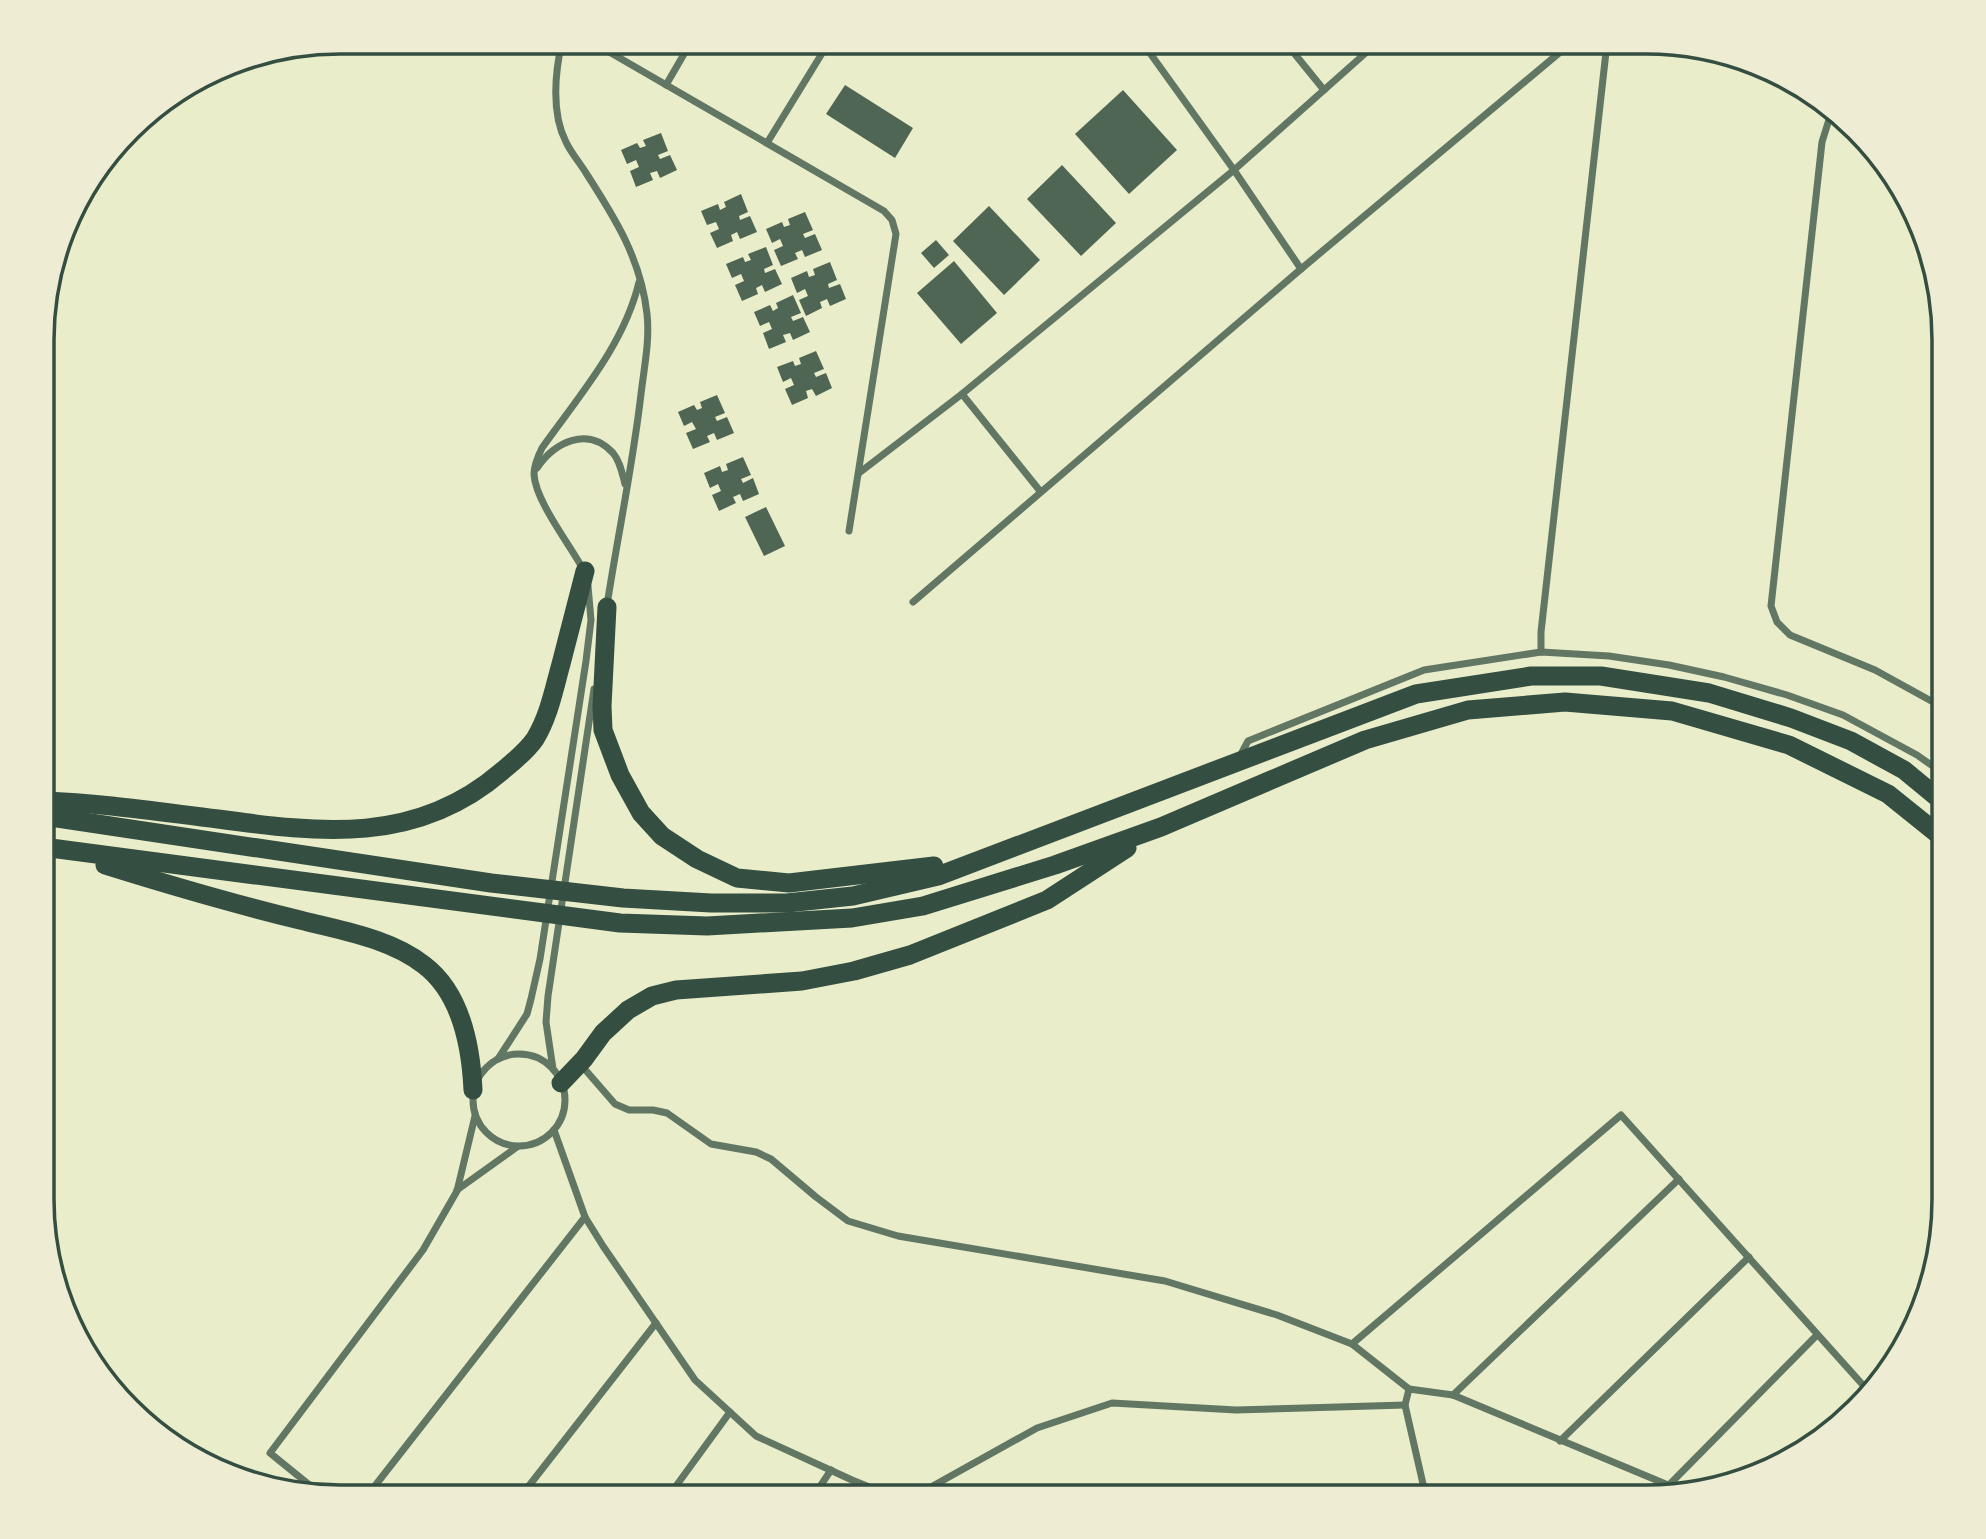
<svg xmlns="http://www.w3.org/2000/svg" width="1986" height="1539" viewBox="0 0 1986 1539" font-family="'Exo 2',sans-serif">
<rect width="100%" height="100%" fill="#e9edc9"/>
<g fill="#4f6655">
<path d="M 845,85 L 913,128 L 895,158 L 826,114 Z"/>
<path d="M 1123,90 L 1177,150 L 1129,194 L 1075,134 Z"/>
<path d="M 661,133 L 668,151 L 658,155 L 660,159 L 670,155 L 677,170 L 660,178 L 657,171 L 650,173 L 653,180 L 636,187 L 630,171 L 639,167 L 636,160 L 627,164 L 621,150 L 637,143 L 640,148 L 646,146 L 643,140 Z"/>
<path d="M 1062,165 L 1116,223 L 1081,256 L 1027,199 Z"/>
<path d="M 741,194 L 748,212 L 739,216 L 740,220 L 750,216 L 757,232 L 740,239 L 737,232 L 731,235 L 733,241 L 717,248 L 710,233 L 719,229 L 716,222 L 707,225 L 701,211 L 718,204 L 720,210 L 726,207 L 724,202 Z"/>
<path d="M 989,206 L 1040,260 L 1004,295 L 953,241 Z"/>
<path d="M 805,212 L 813,230 L 803,234 L 805,238 L 815,234 L 822,250 L 805,257 L 802,250 L 795,253 L 798,259 L 781,266 L 774,250 L 783,246 L 780,239 L 772,243 L 766,229 L 782,222 L 784,227 L 790,225 L 788,219 Z"/>
<path d="M 936,240 L 949,255 L 934,268 L 921,253 Z"/>
<path d="M 766,247 L 773,265 L 764,269 L 765,273 L 775,269 L 782,284 L 765,292 L 762,285 L 756,288 L 758,294 L 742,301 L 735,285 L 744,281 L 741,274 L 732,278 L 726,264 L 743,257 L 745,262 L 751,260 L 748,254 Z"/>
<path d="M 954,261 L 997,313 L 961,344 L 917,293 Z"/>
<path d="M 830,262 L 837,280 L 828,284 L 829,288 L 840,284 L 846,299 L 830,306 L 827,299 L 820,302 L 822,308 L 806,316 L 799,300 L 808,296 L 805,289 L 797,293 L 791,278 L 807,271 L 809,277 L 815,275 L 813,269 Z"/>
<path d="M 793,295 L 801,313 L 791,317 L 793,321 L 803,317 L 810,332 L 793,340 L 790,333 L 783,335 L 786,342 L 769,349 L 763,333 L 772,329 L 769,322 L 760,326 L 754,312 L 770,305 L 773,311 L 778,308 L 776,303 Z"/>
<path d="M 816,351 L 824,369 L 814,373 L 816,377 L 826,373 L 832,388 L 816,396 L 812,389 L 806,391 L 808,398 L 792,405 L 785,389 L 794,385 L 791,378 L 783,382 L 777,367 L 793,361 L 795,366 L 801,364 L 799,358 Z"/>
<path d="M 717,395 L 725,413 L 715,417 L 717,421 L 727,417 L 734,433 L 717,440 L 714,433 L 707,436 L 710,442 L 693,449 L 686,433 L 696,429 L 692,422 L 684,426 L 678,412 L 694,405 L 697,410 L 702,408 L 700,402 Z"/>
<path d="M 743,457 L 751,475 L 741,479 L 743,483 L 753,478 L 759,494 L 743,501 L 740,494 L 733,497 L 736,503 L 719,511 L 712,495 L 721,491 L 718,484 L 710,488 L 704,473 L 720,466 L 722,472 L 728,470 L 726,464 Z"/>
<path d="M 766,507 L 785,546 L 764,556 L 745,517 Z"/>
</g>
<g fill="none" stroke-linecap="round" stroke-linejoin="round">
<g stroke="#617663" stroke-width="7">
<path d="M 562,42 C 555,72 551,113 566,142 C 571,153 580,163 586,173 C 615,218 641,259 647,314 C 650,340 644,368 641,394 C 633,464 618,534 607,605"/>
<path d="M 592,42 L 884,211 L 892,220 L 896,234 L 849,531"/>
<path d="M 1142,42 L 1234,170 L 1301,269"/>
<path d="M 1285,42 L 1324,90"/>
<path d="M 666,85 L 691,42"/>
<path d="M 1832,110 L 1822,142 L 1771,606 L 1777,622 L 1790,635 L 1875,670 L 1944,708"/>
<path d="M 767,143 L 829,42"/>
<path d="M 962,394 L 1040,491"/>
<path d="M 537,468 C 554,443 587,425 613,453 C 620,461 622,473 625,484"/>
<path d="M 859,473 L 962,394 L 1234,170 L 1378,42"/>
<path d="M 584,571 C 571,546 535,501 534,474 C 534,465 538,456 542,448 C 579,396 624,345 639,282"/>
<path d="M 913,602 L 1301,269 L 1571,43"/>
<path d="M 1541,652 L 1541,632 L 1607,43"/>
<path d="M 1240,756 L 1248,741 L 1424,670 L 1541,652 L 1609,656 L 1669,665 L 1724,677 L 1787,695 L 1843,715 L 1917,755 L 1944,774"/>
<circle cx="519" cy="1100" r="46"/>
<path d="M 498,1059 L 527,1014 L 531,999 L 540,959 L 586,661 L 591,620 L 588,586"/>
<path d="M 582,1066 L 615,1104 L 629,1110 L 653,1110 L 667,1113 L 711,1144 L 756,1152 L 771,1159 L 816,1197 L 848,1221 L 898,1236 L 1165,1281 L 1277,1315 L 1352,1344 L 1409,1389 L 1453,1395 L 1680,1490"/>
<path d="M 553,1069 L 546,1022 L 548,996 L 594,689"/>
<path d="M 554,1130 L 585,1217 L 603,1246 L 695,1380 L 756,1436 L 852,1480 L 894,1497"/>
<path d="M 457,1190 L 517,1147"/>
<path d="M 1352,1344 L 1621,1115 L 1871,1394"/>
<path d="M 1409,1389 L 1405,1405 L 1426,1497"/>
<path d="M 1453,1395 L 1679,1179"/>
<path d="M 1560,1441 L 1749,1257"/>
<path d="M 1669,1485 L 1817,1335"/>
<path d="M 323,1496 L 270,1453 L 423,1250 L 457,1191 L 475,1116"/>
<path d="M 367,1496 L 585,1217"/>
<path d="M 521,1496 L 656,1323"/>
<path d="M 668,1497 L 730,1412"/>
<path d="M 813,1497 L 831,1470"/>
<path d="M 913,1497 L 1037,1428 L 1112,1403 L 1236,1410 L 1405,1405"/>
</g>
<g stroke="#344e41" stroke-width="19">
<path d="M 607,607 L 602,706 L 603,730 L 620,775 L 641,813 L 662,836 L 697,859 L 737,878 L 789,883 L 934,866"/>
<path d="M 44,801 C 102,803 160,812 218,819 C 320,833 416,845 501,772 C 513,762 526,752 535,739 C 549,716 554,689 561,664 C 569,633 577,602 585,571"/>
<path d="M 44,816 L 491,883 L 623,898 L 711,903 L 787,903 L 853,896 L 938,876 L 1416,694 L 1531,676 L 1601,676 L 1709,693 L 1791,718 L 1851,741 L 1904,770 L 1944,803"/>
<path d="M 43,847 L 620,923 L 707,926 L 852,918 L 923,906 L 1055,865 L 1161,827 L 1365,740 L 1468,710 L 1565,702 L 1672,711 L 1789,745 L 1888,794 L 1944,839"/>
<path d="M 105,865 C 169,885 234,904 300,920 C 342,931 389,938 424,965 C 461,993 471,1047 473,1090"/>
<path d="M 561,1083 L 584,1059 L 603,1033 L 628,1010 L 652,996 L 676,990 L 802,981 L 854,971 L 910,955 L 1047,900 L 1127,848"/>
</g>
</g>
<path d="M0 0H1986V1539H0ZM340 54H1646A286 286 0 0 1 1932 340V1199A286 286 0 0 1 1646 1485H340A286 286 0 0 1 54 1199V340A286 286 0 0 1 340 54Z" fill="#eeecd3" fill-rule="evenodd"/>
<path fill="none" stroke="#344e41" stroke-width="3.5" d="M340 54H1646A286 286 0 0 1 1932 340V1199A286 286 0 0 1 1646 1485H340A286 286 0 0 1 54 1199V340A286 286 0 0 1 340 54Z"/>
</svg>
